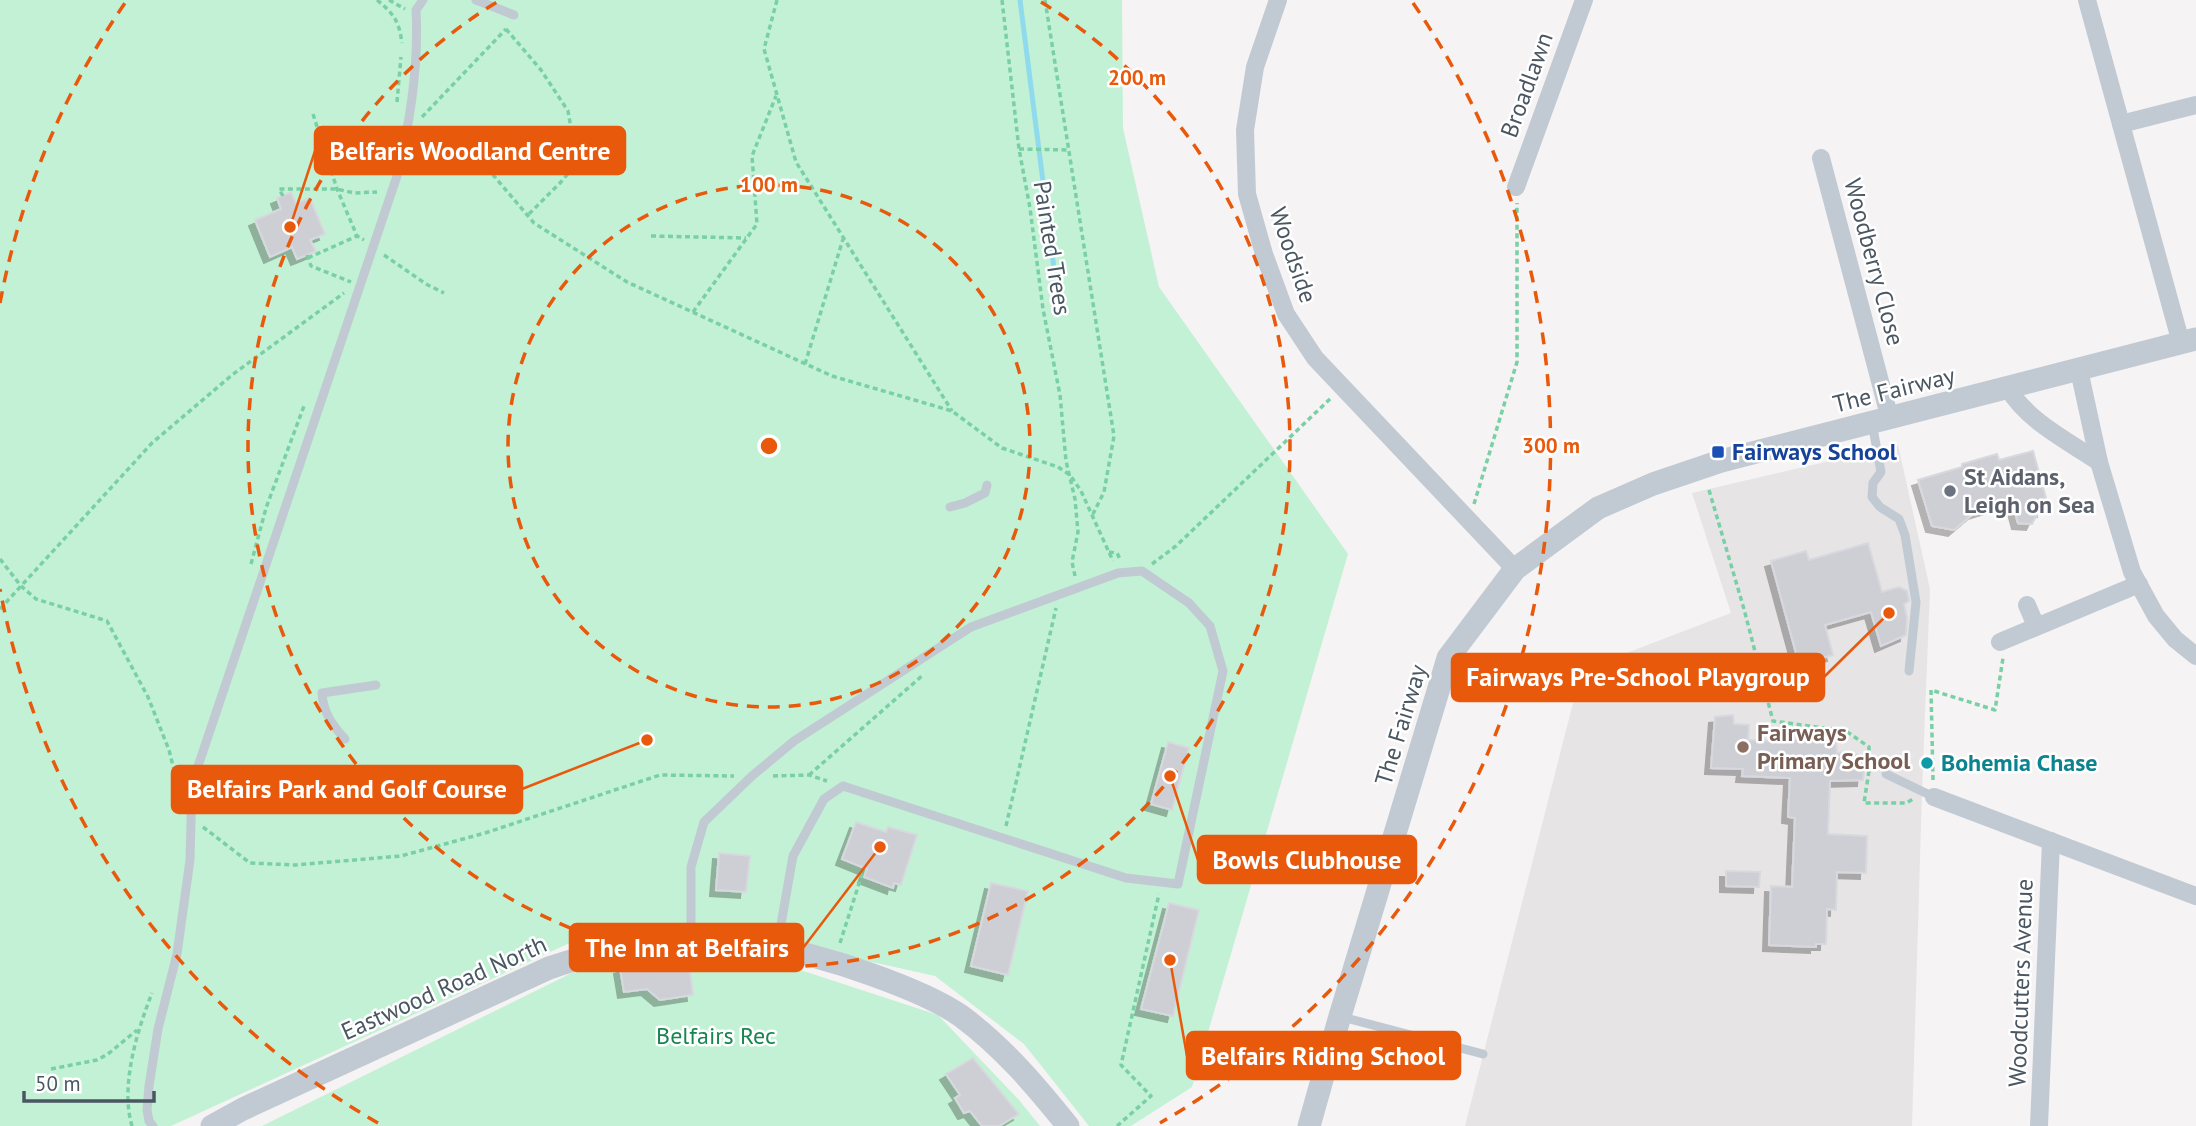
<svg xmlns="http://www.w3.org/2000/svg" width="2196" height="1126" viewBox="0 0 2196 1126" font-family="'PT Sans',sans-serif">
<defs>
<filter id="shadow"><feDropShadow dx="-6" dy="6" stdDeviation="0" flood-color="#0004"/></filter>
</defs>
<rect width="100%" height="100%" fill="#f5f3f3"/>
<path fill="#e6e4e5" d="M 1898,445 L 1930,589 L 1922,791 L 1912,1126 L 1465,1126 L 1573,703 L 1611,659 L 1731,613 L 1692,493 Z"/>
<g fill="#c3f1d5">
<path d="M 0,0 L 1122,0 L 1123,128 L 1159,287 L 1348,554 L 1192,1087 L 1131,1126 L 1089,1126 L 1024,1044 L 935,976 L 711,926 L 574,941 L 171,1126 L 0,1126 Z"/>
<path d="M 724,945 L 938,1015 L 1019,1100 L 1040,1126 L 262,1126 L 596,961 Z"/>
</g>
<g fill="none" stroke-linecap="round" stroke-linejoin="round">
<path stroke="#90daee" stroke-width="5" d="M 1020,0 L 1059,308"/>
</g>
<g fill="#cdcfd5" stroke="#d7d9de" stroke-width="2" filter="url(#shadow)">
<path d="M 291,192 L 296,203 L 310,198 L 325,234 L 310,240 L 316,251 L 307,255 L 297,259 L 292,247 L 270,257 L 255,220 L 281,209 L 277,198 Z"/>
<path d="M 2033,451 L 2046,498 L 2041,500 L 2043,511 L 2037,514 L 2032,524 L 2018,523 L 2014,508 L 2008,510 L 2006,503 L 1974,513 L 1954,530 L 1932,526 L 1918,480 L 1962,467 L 1962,464 L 1997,454 L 1999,460 Z"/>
<path d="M 1868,543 L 1882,592 L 1899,587 L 1907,591 L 1909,601 L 1904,604 L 1907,618 L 1906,635 L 1881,646 L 1871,612 L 1825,625 L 1833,655 L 1799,664 L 1771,561 L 1806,551 L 1809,560 Z"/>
<path d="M 1733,715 L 1734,724 L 1749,725 L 1748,740 L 1778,741 L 1781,734 L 1795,734 L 1793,739 L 1816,738 L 1829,741 L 1836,743 L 1837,753 L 1852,752 L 1865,759 L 1863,780 L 1830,781 L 1828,834 L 1867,836 L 1866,873 L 1837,872 L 1836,910 L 1827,909 L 1826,944 L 1816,944 L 1816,947 L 1769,945 L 1771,886 L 1792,887 L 1795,818 L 1788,817 L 1790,778 L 1742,776 L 1743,769 L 1711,768 L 1715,717 Z"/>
<path d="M 1168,742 L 1189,748 L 1172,810 L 1151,804 Z"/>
<path d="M 856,822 L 886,832 L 888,827 L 917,835 L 901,885 L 894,883 L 893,888 L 864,877 L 867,869 L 842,859 Z"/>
<path d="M 719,853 L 750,856 L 746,892 L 716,890 Z"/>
<path d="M 1726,871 L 1760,872 L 1759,887 L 1726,886 Z"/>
<path d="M 991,883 L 1028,891 L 1008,975 L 971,966 Z"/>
<path d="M 1169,903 L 1199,910 L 1173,1016 L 1141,1009 Z"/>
<path d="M 643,961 L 646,969 L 689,962 L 693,995 L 660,1000 L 647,989 L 624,992 L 620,968 Z"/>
<path d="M 973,1058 L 1019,1114 L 999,1126 L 982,1126 L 970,1111 L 964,1113 L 955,1098 L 960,1095 L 946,1074 Z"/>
</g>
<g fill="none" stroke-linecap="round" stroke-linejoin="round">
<g stroke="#7ad0a6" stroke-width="3.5" stroke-dasharray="5 3.5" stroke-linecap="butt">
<path d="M 377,0 C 394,14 399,21 402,43"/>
<path d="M 389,0 L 405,9"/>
<path d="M 777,0 L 764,49 L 796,162 L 952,411"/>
<path d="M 1002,0 L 1019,149 L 1030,208 L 1043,309 L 1060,395 L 1066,461 L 1075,499 L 1078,532 L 1072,562 L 1075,576"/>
<path d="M 1045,0 L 1114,436 L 1104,492 L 1093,514"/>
<path d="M 506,29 L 541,70 L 568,111 L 577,163 L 560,183 L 528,215"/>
<path d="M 397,102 L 401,57"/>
<path d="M 313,114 L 337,189 L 357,236 L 364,240"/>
<path d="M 422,117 L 506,29"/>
<path d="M 417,132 L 460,136 L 534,223 L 627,282 L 832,376 L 952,411 L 1002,448 L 1058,467 L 1070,475 L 1081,491 L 1113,561"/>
<path d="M 1019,149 L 1069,150"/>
<path d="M 283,196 L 279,189 L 337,189 L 354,193 L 377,192"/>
<path d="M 651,236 L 746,238"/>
<path d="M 307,255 L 311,266 L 351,282"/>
<path d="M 384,255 L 426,284 L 444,293"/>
<path d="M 308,258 L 357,236"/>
<path d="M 693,312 L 757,224 L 752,156 L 776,96"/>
<path d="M 805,364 L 843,239"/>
<path d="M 1709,490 L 1744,609 L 1773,721 L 1846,731 L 1869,747 L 1869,771 L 1864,803 L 1906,803 L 1913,799"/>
<path d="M 1474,504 L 1517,362 L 1517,203"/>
<path d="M 1109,552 L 1117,553 L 1121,561"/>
<path d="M 0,559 L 21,586 L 36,599 L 107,621 L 148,697 L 169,750 L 179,790"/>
<path d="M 251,564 L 266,508 L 304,406"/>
<path d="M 1152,564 L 1176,546 L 1331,398"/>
<path d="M 0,609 L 152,443 L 232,375 L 344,293"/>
<path d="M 809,775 L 923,675"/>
<path d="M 773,776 L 809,775 L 827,781"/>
<path d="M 1933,780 L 1931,690 L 1995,710 L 2003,658"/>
<path d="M 1006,826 L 1056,608"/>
<path d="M 203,827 L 250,863 L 295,865 L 401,856 L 485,833 L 660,775 L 734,776"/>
<path d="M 840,943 L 864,868"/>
<path d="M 51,1069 L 97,1060 L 108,1054 L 137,1030"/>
<path d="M 132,1126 C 120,1086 137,1031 152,993"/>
<path d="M 1117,1126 L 1151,1096 L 1121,1065 L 1159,894"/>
</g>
<g stroke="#c1cad2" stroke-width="9">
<path d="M 476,0 L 514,15"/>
<path d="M 1872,423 L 1881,472 L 1873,483 L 1872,497 L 1880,507 L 1899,519 L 1905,535 L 1916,602 L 1909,671"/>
<path d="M 950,507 L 965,503 L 985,493 L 987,485"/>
<path d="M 345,739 C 332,725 323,712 322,693 L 376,685"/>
<path d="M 1886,774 L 1934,797"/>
<path d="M 691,940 L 691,867 L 704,822 L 752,776 L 794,741 L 971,627 L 1118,573 L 1142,571 L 1189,603 L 1210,626 L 1223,671 L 1178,884 L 1126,878 L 843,786 L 824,799 L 793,856 L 777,947"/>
<path d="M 1342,1017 L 1483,1054"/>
<path d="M 153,1126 L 149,1121 L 147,1110 L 149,1086 L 158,1029 L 177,954 L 190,860 L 192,784 L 397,176 C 410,123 419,65 416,10 L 423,0"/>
</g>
<g stroke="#c1cad2" stroke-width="18">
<path d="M 1278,0 L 1255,67 L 1245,130 L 1247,194 L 1264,254 L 1286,314 L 1315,358 L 1515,569"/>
<path d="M 2087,0 L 2181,343"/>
<path d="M 2121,124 L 2196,105"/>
<path d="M 1821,158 L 1890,419"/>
<path d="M 1516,187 L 1584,0"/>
<path d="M 2079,370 L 2099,462 L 2132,572 L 2156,616 L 2175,639 L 2196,656"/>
<path d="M 2008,388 C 2027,421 2068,441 2099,462"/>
<path d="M 2027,605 L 2036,626"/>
<path d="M 2000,642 L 2139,584"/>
<path d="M 1934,797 L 2196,896"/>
<path d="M 2039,1126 L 2051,841"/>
</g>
<g stroke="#c1cad2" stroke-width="23">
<path d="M 212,1126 L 243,1109 L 549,968 C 579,958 609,949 641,943 C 713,930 802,949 870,974 C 898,984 937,999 961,1016 C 1003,1047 1036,1086 1068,1126"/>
<path d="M 1309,1126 L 1340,1016 L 1448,658 L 1515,569 L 1598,508 L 1653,484 L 1721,461 L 2196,339"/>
</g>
</g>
<g fill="none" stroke="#e8590c" stroke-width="3.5" stroke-dasharray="12 9">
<circle cx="769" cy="446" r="261"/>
<path d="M1041 2A521 521 0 1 1 497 2"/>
<path d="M378 1123A782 782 0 0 1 0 589M0 303A782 782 0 0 1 125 3M1413 3A782 782 0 0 1 1160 1123"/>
</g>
<rect fill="#1a4fb4" stroke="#fff" stroke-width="2.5" x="1711" y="445" width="14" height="14" rx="3.5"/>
<circle fill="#6b7280" stroke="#fff" stroke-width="2.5" cx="1950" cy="491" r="7"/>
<circle fill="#8d6e63" stroke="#fff" stroke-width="2.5" cx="1743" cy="747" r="7"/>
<circle fill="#0f9aa8" stroke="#fff" stroke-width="2.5" cx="1927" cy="763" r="7"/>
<g text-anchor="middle" stroke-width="5" stroke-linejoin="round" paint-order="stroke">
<g font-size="24" fill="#4a5661" stroke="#fff">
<text transform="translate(1527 85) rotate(-70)" y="8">Broadlawn</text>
<text transform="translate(1052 248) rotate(81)" y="8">Painted Trees</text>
<text transform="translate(1293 255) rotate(71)" y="8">Woodside</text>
<text transform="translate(1874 262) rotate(75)" y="8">Woodberry Close</text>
<text transform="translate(1894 390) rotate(-14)" y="8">The Fairway</text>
<text transform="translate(1401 725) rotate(-73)" y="8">The Fairway</text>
<text transform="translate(2021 983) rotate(-88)" y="8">Woodcutters Avenue</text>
<text transform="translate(444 988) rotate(-24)" y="8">Eastwood Road North</text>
</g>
<g font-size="24" font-weight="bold" fill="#164399" stroke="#fff" text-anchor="start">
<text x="1732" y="460">Fairways School</text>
</g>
<g font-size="24" font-weight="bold" fill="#5b616d" stroke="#fff" text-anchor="start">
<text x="1964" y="485">St Aidans,<tspan x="1964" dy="28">Leigh on Sea</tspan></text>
</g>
<g font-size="24" font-weight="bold" fill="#785e54" stroke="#fff" text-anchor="start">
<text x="1757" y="741">Fairways<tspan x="1757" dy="28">Primary School</tspan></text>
</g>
<g font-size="24" font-weight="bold" fill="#0d838f" stroke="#fff" text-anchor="start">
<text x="1941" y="771">Bohemia Chase</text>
</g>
<g font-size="24" fill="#17864f" stroke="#fff">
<text x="716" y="1044">Belfairs Rec</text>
</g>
</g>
<circle cx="769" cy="446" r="10" fill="#e8590c" stroke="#fff" stroke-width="3.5"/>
<g font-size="21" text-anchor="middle" font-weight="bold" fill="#e8590c" stroke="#fff" stroke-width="5" stroke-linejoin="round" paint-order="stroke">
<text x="1137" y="85">200 m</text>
<text x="769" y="192">100 m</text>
<text x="1551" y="453">300 m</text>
</g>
<path fill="none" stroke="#e8590c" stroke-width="2.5" d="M290 227L315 151M1889 613L1824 677M647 740L522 789M1170 776L1198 860M880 847L803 948M1170 960L1187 1056"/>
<g fill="#e8590c" stroke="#fff" stroke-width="2.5">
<circle cx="290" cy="227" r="7"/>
<circle cx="1889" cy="613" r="7"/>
<circle cx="647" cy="740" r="7"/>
<circle cx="1170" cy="776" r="7"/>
<circle cx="880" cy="847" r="7"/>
<circle cx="1170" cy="960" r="7"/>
</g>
<g fill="#e8590c" stroke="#e8590c" stroke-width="2.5">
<rect x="315" y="127" width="310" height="47" rx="7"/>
<rect x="1452" y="654" width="372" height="47" rx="7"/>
<rect x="172" y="766" width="350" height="47" rx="7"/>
<rect x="1198" y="836" width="218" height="47" rx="7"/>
<rect x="570" y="924" width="233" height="47" rx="7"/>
<rect x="1187" y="1032" width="273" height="47" rx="7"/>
</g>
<g font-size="26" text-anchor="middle" font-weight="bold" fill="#fff">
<text x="470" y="160">Belfaris Woodland Centre</text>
<text x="1638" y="686">Fairways Pre-School Playgroup</text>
<text x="347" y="798">Belfairs Park and Golf Course</text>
<text x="1307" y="869">Bowls Clubhouse</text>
<text x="687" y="957">The Inn at Belfairs</text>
<text x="1323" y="1065">Belfairs Riding School</text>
</g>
<path d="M24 1091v10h130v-10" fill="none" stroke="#4a5661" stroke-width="3.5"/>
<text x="35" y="1091" font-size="21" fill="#4a5661" stroke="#ffffff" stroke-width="5" paint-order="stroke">50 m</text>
</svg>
